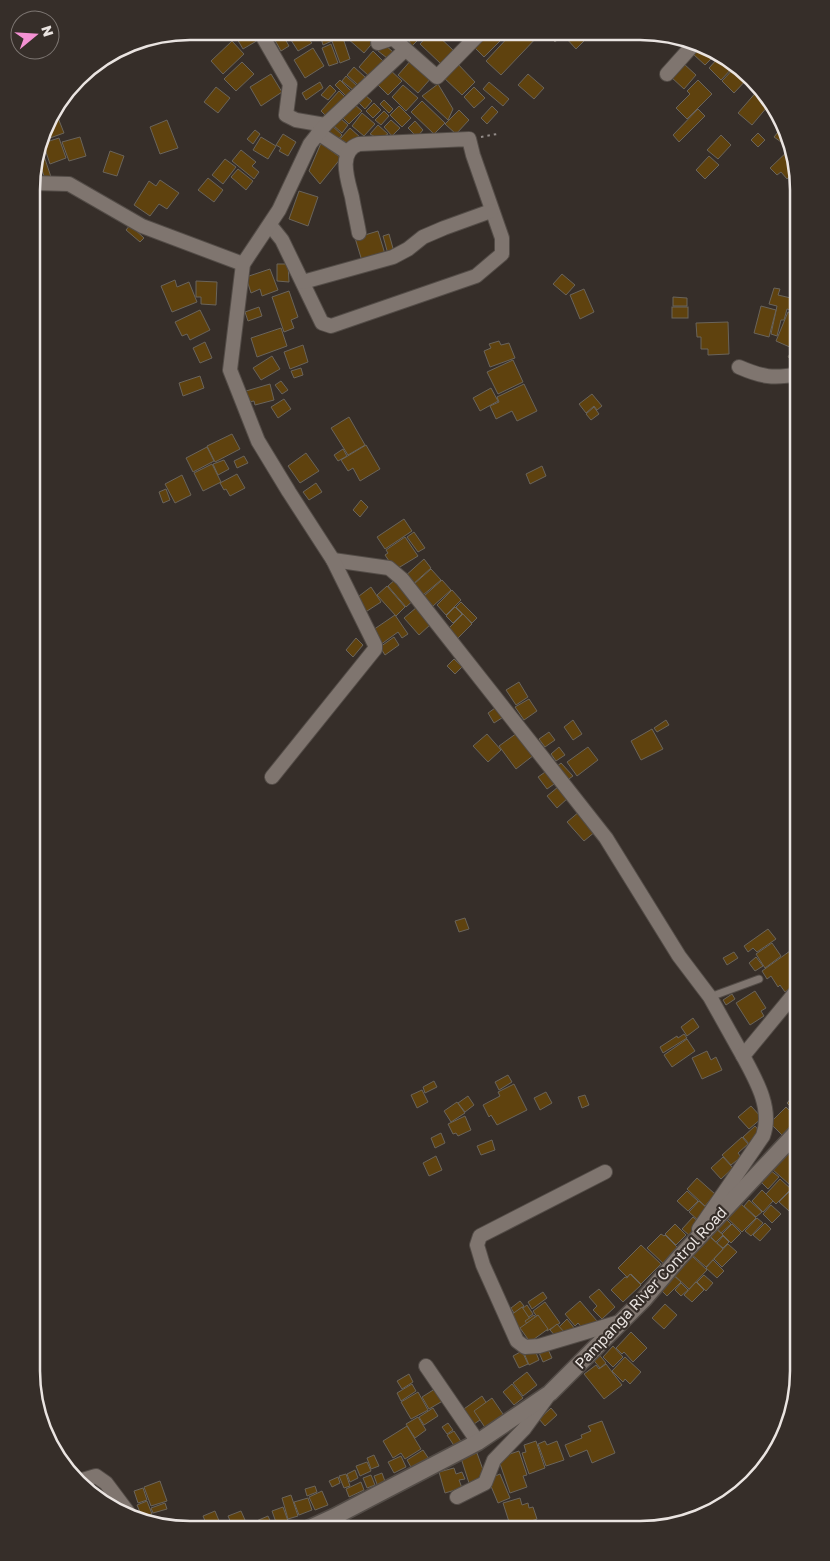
<svg xmlns="http://www.w3.org/2000/svg" width="830" height="1561" viewBox="0 0 830 1561" font-family="'Golos Text',sans-serif">
<rect width="100%" height="100%" fill="#362e29"/>
<g fill="#5f420e" stroke="#6a645b">
<path d="M 233,32 L 256,32 L 260,39 L 243,49 Z"/>
<path d="M 278,32 L 281,32 L 289,46 L 281,51 L 272,35 Z"/>
<path d="M 303,32 L 312,43 L 298,51 L 291,40 Z"/>
<path d="M 327,32 L 341,32 L 350,59 L 340,63 L 332,41 L 323,45 L 320,35 Z"/>
<path d="M 351,32 L 368,32 L 376,39 L 364,53 L 347,38 Z"/>
<path d="M 404,33 L 423,33 L 424,34 L 412,46 Z"/>
<path d="M 430,33 L 435,33 L 453,50 L 441,64 L 420,44 Z"/>
<path d="M 452,33 L 471,33 L 463,42 Z"/>
<path d="M 490,33 L 508,33 L 484,57 L 475,48 Z"/>
<path d="M 512,33 L 540,34 L 501,75 L 486,61 Z"/>
<path d="M 548,33 L 564,34 L 555,42 L 547,34 Z"/>
<path d="M 569,34 L 591,34 L 576,49 L 565,37 Z"/>
<path d="M 232,41 L 244,54 L 223,74 L 211,61 Z"/>
<path d="M 331,44 L 338,63 L 329,66 L 322,48 Z"/>
<path d="M 384,44 L 393,52 L 387,58 L 378,51 Z"/>
<path d="M 313,48 L 324,66 L 305,78 L 294,60 Z"/>
<path d="M 698,48 L 714,56 L 705,65 L 693,54 Z"/>
<path d="M 373,51 L 383,61 L 369,76 L 359,67 Z"/>
<path d="M 718,58 L 734,66 L 721,80 L 709,68 Z"/>
<path d="M 412,59 L 432,77 L 418,93 L 398,75 Z"/>
<path d="M 242,62 L 254,74 L 236,91 L 224,79 Z"/>
<path d="M 456,62 L 475,82 L 462,95 L 442,76 Z"/>
<path d="M 683,63 L 696,75 L 684,89 L 671,77 Z"/>
<path d="M 736,66 L 745,71 L 749,77 L 734,93 L 722,81 Z"/>
<path d="M 354,67 L 365,77 L 358,85 L 347,75 Z"/>
<path d="M 388,68 L 402,81 L 388,95 L 375,82 Z"/>
<path d="M 271,74 L 282,92 L 261,106 L 250,87 Z"/>
<path d="M 528,74 L 544,88 L 534,99 L 518,85 Z"/>
<path d="M 346,76 L 357,86 L 353,90 L 342,81 Z"/>
<path d="M 340,80 L 351,91 L 346,96 L 335,85 Z"/>
<path d="M 698,80 L 712,94 L 687,119 L 676,108 L 690,94 L 687,91 Z"/>
<path d="M 320,82 L 323,88 L 306,100 L 302,93 Z"/>
<path d="M 489,82 L 509,99 L 503,106 L 483,89 Z"/>
<path d="M 438,84 L 453,109 L 448,120 L 422,96 Z"/>
<path d="M 330,85 L 336,91 L 328,100 L 321,95 Z"/>
<path d="M 403,85 L 418,98 L 406,111 L 392,97 Z"/>
<path d="M 216,87 L 230,98 L 218,113 L 204,102 Z"/>
<path d="M 474,87 L 485,98 L 474,108 L 464,97 Z"/>
<path d="M 758,90 L 768,106 L 752,125 L 738,113 Z"/>
<path d="M 339,91 L 345,97 L 327,117 L 321,111 Z"/>
<path d="M 365,95 L 372,101 L 365,109 L 358,102 Z"/>
<path d="M 384,100 L 393,109 L 389,113 L 380,104 Z"/>
<path d="M 422,101 L 445,123 L 434,134 L 411,112 Z"/>
<path d="M 353,103 L 362,111 L 349,124 L 341,116 Z"/>
<path d="M 374,103 L 381,110 L 373,118 L 366,111 Z"/>
<path d="M 399,106 L 411,118 L 402,127 L 390,115 Z"/>
<path d="M 492,106 L 498,112 L 487,124 L 481,118 Z"/>
<path d="M 698,109 L 705,116 L 679,142 L 673,135 Z"/>
<path d="M 55,110 L 64,133 L 50,138 L 46,125 L 48,120 Z"/>
<path d="M 459,110 L 469,120 L 456,134 L 445,124 Z"/>
<path d="M 384,111 L 389,116 L 381,125 L 375,120 Z"/>
<path d="M 362,113 L 375,124 L 364,136 L 352,126 Z"/>
<path d="M 340,118 L 348,125 L 342,133 L 333,125 Z"/>
<path d="M 167,120 L 178,148 L 160,154 L 150,127 Z"/>
<path d="M 391,120 L 400,128 L 392,136 L 384,127 Z"/>
<path d="M 415,121 L 423,130 L 417,137 L 408,128 Z"/>
<path d="M 329,123 L 342,135 L 337,141 L 324,129 Z"/>
<path d="M 378,125 L 388,134 L 379,139 L 370,134 Z"/>
<path d="M 782,127 L 787,133 L 781,142 L 774,137 Z"/>
<path d="M 350,128 L 361,138 L 350,145 L 340,139 Z"/>
<path d="M 255,130 L 260,134 L 253,144 L 247,139 Z"/>
<path d="M 758,133 L 765,140 L 758,147 L 751,140 Z"/>
<path d="M 283,134 L 296,142 L 288,156 L 279,151 L 281,148 L 276,145 Z"/>
<path d="M 721,135 L 731,145 L 718,159 L 707,150 Z"/>
<path d="M 80,137 L 86,156 L 69,161 L 62,142 Z"/>
<path d="M 261,137 L 276,146 L 268,159 L 253,150 Z"/>
<path d="M 59,138 L 66,158 L 50,164 L 43,143 Z"/>
<path d="M 321,143 L 341,158 L 320,184 L 309,171 Z"/>
<path d="M 792,147 L 796,170 L 787,179 L 781,172 L 777,175 L 770,168 Z"/>
<path d="M 241,150 L 256,162 L 252,166 L 259,172 L 254,179 L 232,161 Z"/>
<path d="M 110,151 L 124,156 L 117,176 L 103,172 Z"/>
<path d="M 44,156 L 52,180 L 46,182 L 38,158 Z"/>
<path d="M 709,156 L 719,165 L 705,179 L 696,170 Z"/>
<path d="M 225,159 L 236,167 L 223,184 L 212,175 Z"/>
<path d="M 238,169 L 253,181 L 246,190 L 231,177 Z"/>
<path d="M 208,178 L 223,190 L 214,202 L 198,190 Z"/>
<path d="M 160,180 L 179,193 L 167,209 L 159,204 L 150,216 L 134,205 L 149,181 L 156,186 Z"/>
<path d="M 299,191 L 318,197 L 308,226 L 289,219 Z"/>
<path d="M 130,225 L 144,238 L 140,242 L 126,230 Z"/>
<path d="M 378,231 L 385,254 L 362,261 L 355,238 Z"/>
<path d="M 389,234 L 394,252 L 388,254 L 383,236 Z"/>
<path d="M 277,264 L 288,264 L 289,282 L 277,281 Z"/>
<path d="M 270,269 L 278,290 L 262,296 L 260,289 L 251,293 L 246,277 Z"/>
<path d="M 562,274 L 575,285 L 566,295 L 553,284 Z"/>
<path d="M 175,280 L 177,287 L 189,282 L 197,302 L 172,312 L 161,286 Z"/>
<path d="M 196,281 L 217,282 L 216,305 L 201,304 L 201,297 L 196,297 Z"/>
<path d="M 774,288 L 780,289 L 778,295 L 799,300 L 798,312 L 787,309 L 784,320 L 781,320 L 777,336 L 771,334 L 777,306 L 769,304 Z"/>
<path d="M 584,289 L 594,312 L 580,319 L 570,295 Z"/>
<path d="M 289,291 L 298,317 L 291,320 L 294,328 L 284,332 L 272,297 Z"/>
<path d="M 673,297 L 687,298 L 687,306 L 673,306 Z"/>
<path d="M 761,306 L 776,310 L 769,337 L 754,333 Z"/>
<path d="M 259,307 L 262,316 L 248,321 L 245,312 Z"/>
<rect x="672" y="307" width="16" height="11"/>
<path d="M 200,310 L 210,330 L 190,340 L 187,334 L 182,336 L 175,322 Z"/>
<path d="M 788,312 L 798,316 L 799,313 L 799,330 L 792,348 L 776,341 Z"/>
<path d="M 728,322 L 729,354 L 708,355 L 708,349 L 701,349 L 701,337 L 697,337 L 696,323 Z"/>
<path d="M 281,328 L 287,346 L 257,357 L 251,338 Z"/>
<path d="M 798,339 L 799,339 L 799,364 L 788,357 Z"/>
<path d="M 499,341 L 501,345 L 509,343 L 515,358 L 490,367 L 484,351 L 491,348 L 489,344 Z"/>
<path d="M 205,342 L 212,358 L 200,363 L 193,348 Z"/>
<path d="M 303,345 L 308,362 L 290,369 L 284,352 Z"/>
<path d="M 272,356 L 280,369 L 261,380 L 253,368 Z"/>
<path d="M 513,360 L 523,382 L 498,394 L 487,372 Z"/>
<path d="M 301,368 L 303,375 L 294,378 L 291,371 Z"/>
<path d="M 200,376 L 204,388 L 183,396 L 179,383 Z"/>
<path d="M 281,381 L 288,390 L 282,394 L 275,385 Z"/>
<path d="M 270,384 L 274,400 L 255,405 L 254,401 L 249,402 L 246,391 Z"/>
<path d="M 524,384 L 537,411 L 517,421 L 512,411 L 496,419 L 490,406 L 499,402 L 497,397 Z"/>
<path d="M 491,388 L 498,401 L 480,411 L 473,398 Z"/>
<path d="M 592,394 L 602,406 L 597,410 L 594,406 L 586,413 L 579,404 Z"/>
<path d="M 284,399 L 291,409 L 278,418 L 271,407 Z"/>
<path d="M 594,407 L 599,414 L 591,420 L 586,414 Z"/>
<path d="M 349,417 L 365,445 L 348,455 L 331,428 Z"/>
<path d="M 232,434 L 240,449 L 215,462 L 207,446 Z"/>
<path d="M 366,445 L 380,469 L 360,481 L 353,468 L 348,471 L 341,460 Z"/>
<path d="M 207,447 L 214,461 L 193,472 L 186,458 Z"/>
<path d="M 343,449 L 347,456 L 338,461 L 334,455 Z"/>
<path d="M 306,453 L 319,471 L 300,483 L 288,466 Z"/>
<path d="M 244,456 L 248,463 L 237,468 L 234,461 Z"/>
<path d="M 224,460 L 229,469 L 218,475 L 213,464 Z"/>
<path d="M 212,464 L 221,482 L 203,491 L 194,473 Z"/>
<path d="M 542,466 L 546,476 L 530,484 L 526,474 Z"/>
<path d="M 237,474 L 245,488 L 230,496 L 226,489 L 224,490 L 220,483 Z"/>
<path d="M 182,475 L 191,495 L 175,503 L 165,484 Z"/>
<path d="M 316,483 L 322,492 L 309,500 L 303,492 Z"/>
<path d="M 166,489 L 170,500 L 163,503 L 159,492 Z"/>
<path d="M 361,500 L 368,507 L 360,517 L 353,510 Z"/>
<path d="M 404,519 L 412,531 L 385,549 L 377,537 Z"/>
<path d="M 414,532 L 425,548 L 418,552 L 407,537 Z"/>
<path d="M 405,537 L 418,556 L 395,570 L 385,555 L 388,553 L 386,550 Z"/>
<path d="M 424,559 L 431,568 L 412,585 L 404,577 Z"/>
<path d="M 431,569 L 441,580 L 423,595 L 414,584 Z"/>
<path d="M 398,577 L 416,598 L 406,607 L 388,586 Z"/>
<path d="M 442,580 L 451,590 L 433,606 L 424,596 Z"/>
<path d="M 387,586 L 405,607 L 396,616 L 377,595 Z"/>
<path d="M 371,587 L 381,602 L 364,613 L 355,599 Z"/>
<path d="M 452,590 L 461,600 L 446,615 L 437,605 Z"/>
<path d="M 461,602 L 477,618 L 472,623 L 456,607 Z"/>
<path d="M 417,607 L 431,624 L 419,635 L 404,618 Z"/>
<path d="M 455,607 L 462,614 L 453,623 L 446,616 Z"/>
<path d="M 463,614 L 472,624 L 457,639 L 447,630 Z"/>
<path d="M 395,615 L 408,634 L 402,638 L 398,632 L 380,645 L 370,632 Z"/>
<path d="M 394,637 L 399,645 L 385,655 L 380,647 Z"/>
<path d="M 356,638 L 363,645 L 353,657 L 346,650 Z"/>
<path d="M 454,659 L 462,667 L 455,674 L 447,666 Z"/>
<path d="M 519,682 L 528,697 L 516,705 L 506,690 Z"/>
<path d="M 529,699 L 537,711 L 524,720 L 515,707 Z"/>
<path d="M 498,706 L 505,716 L 494,723 L 488,713 Z"/>
<path d="M 573,720 L 582,734 L 573,740 L 564,727 Z"/>
<path d="M 666,720 L 669,725 L 657,732 L 654,728 Z"/>
<path d="M 652,729 L 663,749 L 641,760 L 631,741 Z"/>
<path d="M 549,732 L 555,740 L 545,747 L 539,739 Z"/>
<path d="M 517,733 L 534,755 L 516,769 L 499,746 Z"/>
<path d="M 487,734 L 501,750 L 488,762 L 473,746 Z"/>
<path d="M 559,747 L 565,755 L 556,761 L 551,754 Z"/>
<path d="M 588,747 L 598,760 L 577,776 L 567,762 Z"/>
<path d="M 561,763 L 573,776 L 566,781 L 556,767 Z"/>
<path d="M 548,770 L 557,782 L 547,789 L 538,777 Z"/>
<path d="M 558,787 L 568,798 L 557,808 L 547,796 Z"/>
<path d="M 580,811 L 596,831 L 584,841 L 567,822 Z"/>
<path d="M 465,918 L 469,929 L 459,932 L 455,921 Z"/>
<path d="M 768,929 L 776,939 L 757,952 L 753,948 L 748,952 L 744,946 Z"/>
<path d="M 772,943 L 781,956 L 765,968 L 756,954 Z"/>
<path d="M 797,946 L 799,983 L 785,992 L 780,985 L 778,987 L 771,976 L 767,979 L 762,971 Z"/>
<path d="M 734,952 L 738,958 L 727,965 L 723,958 Z"/>
<path d="M 756,957 L 763,966 L 755,971 L 749,963 Z"/>
<path d="M 755,991 L 766,1008 L 761,1011 L 764,1016 L 750,1025 L 736,1003 Z"/>
<path d="M 732,994 L 735,999 L 726,1005 L 723,1000 Z"/>
<path d="M 693,1018 L 699,1027 L 687,1036 L 681,1027 Z"/>
<path d="M 684,1034 L 687,1038 L 663,1053 L 660,1047 L 677,1036 L 678,1038 Z"/>
<path d="M 687,1039 L 695,1051 L 672,1067 L 664,1055 Z"/>
<path d="M 707,1051 L 711,1060 L 716,1057 L 722,1070 L 702,1079 L 692,1058 Z"/>
<path d="M 508,1075 L 512,1082 L 499,1090 L 495,1082 Z"/>
<path d="M 434,1081 L 437,1087 L 425,1093 L 423,1087 Z"/>
<path d="M 514,1084 L 527,1110 L 497,1125 L 491,1115 L 489,1117 L 483,1105 L 500,1096 L 498,1092 Z"/>
<path d="M 422,1090 L 428,1102 L 417,1108 L 411,1095 Z"/>
<path d="M 546,1092 L 552,1103 L 540,1110 L 534,1098 Z"/>
<path d="M 797,1092 L 798,1110 L 796,1112 L 787,1103 Z"/>
<path d="M 585,1095 L 589,1105 L 582,1108 L 578,1097 Z"/>
<path d="M 468,1096 L 474,1105 L 465,1112 L 458,1103 Z"/>
<path d="M 457,1102 L 465,1113 L 451,1122 L 444,1111 Z"/>
<path d="M 751,1106 L 762,1118 L 749,1129 L 738,1117 Z"/>
<path d="M 786,1107 L 798,1119 L 798,1124 L 785,1138 L 770,1123 Z"/>
<path d="M 465,1116 L 471,1130 L 458,1136 L 456,1133 L 453,1134 L 448,1124 Z"/>
<path d="M 755,1126 L 762,1134 L 750,1145 L 743,1137 Z"/>
<path d="M 441,1133 L 445,1143 L 435,1148 L 431,1138 Z"/>
<path d="M 742,1137 L 748,1144 L 738,1153 L 741,1157 L 731,1165 L 722,1155 Z"/>
<path d="M 492,1140 L 495,1150 L 481,1155 L 477,1146 Z"/>
<path d="M 787,1152 L 798,1163 L 798,1176 L 790,1185 L 772,1169 Z"/>
<path d="M 436,1156 L 442,1170 L 429,1176 L 423,1163 Z"/>
<path d="M 723,1157 L 733,1168 L 721,1179 L 711,1168 Z"/>
<path d="M 770,1170 L 779,1177 L 768,1189 L 760,1181 Z"/>
<path d="M 697,1178 L 715,1194 L 705,1206 L 687,1189 Z"/>
<path d="M 798,1178 L 798,1195 L 790,1187 Z"/>
<path d="M 780,1179 L 791,1189 L 776,1204 L 766,1194 Z"/>
<path d="M 762,1190 L 773,1201 L 763,1212 L 752,1201 Z"/>
<path d="M 791,1190 L 798,1197 L 798,1201 L 789,1211 L 779,1202 Z"/>
<path d="M 687,1191 L 698,1201 L 688,1211 L 677,1201 Z"/>
<path d="M 749,1200 L 762,1212 L 756,1217 L 744,1206 Z"/>
<path d="M 699,1201 L 709,1210 L 699,1221 L 689,1212 Z"/>
<path d="M 740,1203 L 756,1218 L 742,1232 L 726,1217 Z"/>
<path d="M 771,1205 L 781,1214 L 772,1223 L 763,1214 Z"/>
<path d="M 693,1217 L 701,1224 L 690,1236 L 682,1229 Z"/>
<path d="M 725,1218 L 731,1224 L 721,1233 L 716,1227 Z"/>
<path d="M 757,1218 L 763,1223 L 751,1236 L 745,1231 Z"/>
<path d="M 765,1223 L 771,1229 L 760,1241 L 753,1235 Z"/>
<path d="M 675,1224 L 686,1235 L 676,1245 L 665,1234 Z"/>
<path d="M 732,1224 L 741,1233 L 731,1243 L 722,1234 Z"/>
<path d="M 715,1228 L 723,1235 L 716,1242 L 708,1234 Z"/>
<path d="M 661,1234 L 664,1236 L 665,1235 L 680,1250 L 665,1265 L 647,1248 Z"/>
<path d="M 708,1235 L 723,1249 L 706,1267 L 691,1254 Z"/>
<path d="M 723,1236 L 729,1242 L 723,1248 L 717,1243 Z"/>
<path d="M 728,1244 L 737,1252 L 722,1267 L 714,1259 Z"/>
<path d="M 641,1245 L 661,1264 L 641,1284 L 631,1274 L 627,1277 L 618,1268 Z"/>
<path d="M 691,1255 L 707,1270 L 689,1289 L 673,1274 Z"/>
<path d="M 713,1260 L 724,1271 L 717,1278 L 706,1268 Z"/>
<path d="M 630,1274 L 641,1285 L 623,1302 L 611,1290 L 625,1277 L 627,1278 Z"/>
<path d="M 672,1274 L 681,1282 L 667,1296 L 659,1288 Z"/>
<path d="M 704,1275 L 713,1283 L 706,1291 L 697,1282 Z"/>
<path d="M 696,1282 L 704,1290 L 692,1302 L 684,1295 Z"/>
<path d="M 681,1283 L 688,1290 L 681,1296 L 675,1290 Z"/>
<path d="M 599,1289 L 615,1307 L 602,1319 L 593,1310 L 597,1306 L 589,1297 Z"/>
<path d="M 543,1292 L 547,1298 L 532,1309 L 528,1302 Z"/>
<path d="M 520,1301 L 524,1306 L 514,1313 L 511,1308 Z"/>
<path d="M 580,1301 L 597,1321 L 585,1331 L 578,1323 L 575,1326 L 565,1314 Z"/>
<path d="M 545,1302 L 560,1323 L 547,1331 L 533,1311 Z"/>
<path d="M 665,1304 L 677,1315 L 664,1329 L 652,1318 Z"/>
<path d="M 527,1305 L 533,1314 L 521,1322 L 515,1314 Z"/>
<path d="M 522,1307 L 532,1322 L 517,1332 L 507,1318 Z"/>
<path d="M 534,1315 L 544,1328 L 535,1335 L 525,1321 Z"/>
<path d="M 538,1315 L 548,1329 L 530,1342 L 520,1328 Z"/>
<path d="M 567,1319 L 575,1329 L 567,1336 L 559,1327 Z"/>
<path d="M 557,1324 L 565,1333 L 558,1339 L 550,1330 Z"/>
<path d="M 631,1332 L 647,1348 L 633,1362 L 624,1352 L 622,1354 L 616,1348 Z"/>
<path d="M 546,1345 L 552,1358 L 543,1362 L 537,1348 Z"/>
<path d="M 613,1346 L 623,1357 L 613,1367 L 603,1357 Z"/>
<path d="M 534,1348 L 539,1360 L 529,1365 L 524,1353 Z"/>
<path d="M 522,1351 L 528,1364 L 519,1368 L 513,1356 Z"/>
<path d="M 597,1352 L 606,1363 L 600,1368 L 591,1357 Z"/>
<path d="M 625,1357 L 641,1372 L 630,1384 L 625,1379 L 623,1382 L 612,1371 Z"/>
<path d="M 606,1364 L 622,1385 L 604,1399 L 584,1374 L 596,1365 L 599,1369 Z"/>
<path d="M 527,1372 L 537,1385 L 523,1396 L 513,1383 Z"/>
<path d="M 409,1374 L 413,1382 L 402,1389 L 397,1381 Z"/>
<path d="M 412,1384 L 416,1391 L 401,1401 L 397,1393 Z"/>
<path d="M 512,1384 L 523,1398 L 514,1405 L 503,1392 Z"/>
<path d="M 438,1387 L 446,1399 L 429,1409 L 422,1397 Z"/>
<path d="M 418,1392 L 428,1410 L 411,1419 L 401,1402 Z"/>
<path d="M 482,1396 L 492,1412 L 471,1426 L 461,1411 Z"/>
<path d="M 492,1398 L 505,1417 L 486,1429 L 474,1411 Z"/>
<path d="M 433,1408 L 438,1416 L 424,1425 L 419,1417 Z"/>
<path d="M 551,1408 L 557,1415 L 545,1426 L 539,1419 Z"/>
<path d="M 418,1417 L 426,1430 L 415,1438 L 406,1424 Z"/>
<path d="M 602,1421 L 615,1453 L 592,1463 L 587,1450 L 570,1457 L 565,1445 L 582,1438 L 581,1435 L 591,1431 L 588,1426 Z"/>
<path d="M 448,1423 L 453,1430 L 447,1434 L 442,1427 Z"/>
<path d="M 407,1426 L 421,1449 L 405,1459 L 401,1453 L 393,1458 L 383,1441 Z"/>
<path d="M 454,1431 L 462,1443 L 455,1447 L 447,1435 Z"/>
<path d="M 536,1441 L 545,1468 L 529,1474 L 522,1453 L 526,1452 L 524,1445 Z"/>
<path d="M 545,1441 L 547,1445 L 557,1441 L 564,1460 L 546,1466 L 538,1444 Z"/>
<path d="M 423,1450 L 429,1459 L 412,1469 L 407,1460 Z"/>
<path d="M 519,1451 L 527,1475 L 523,1476 L 527,1487 L 510,1493 L 498,1458 Z"/>
<path d="M 477,1453 L 486,1478 L 469,1483 L 461,1458 Z"/>
<path d="M 374,1455 L 379,1466 L 371,1469 L 367,1458 Z"/>
<path d="M 401,1456 L 406,1467 L 394,1473 L 388,1462 Z"/>
<path d="M 367,1462 L 371,1471 L 360,1476 L 356,1466 Z"/>
<path d="M 454,1468 L 456,1474 L 462,1472 L 465,1479 L 459,1480 L 462,1488 L 445,1493 L 439,1472 Z"/>
<path d="M 355,1470 L 358,1478 L 350,1482 L 347,1474 Z"/>
<path d="M 382,1473 L 386,1484 L 378,1487 L 374,1476 Z"/>
<path d="M 346,1474 L 350,1486 L 344,1488 L 339,1476 Z"/>
<path d="M 500,1474 L 510,1498 L 498,1503 L 488,1479 Z"/>
<path d="M 371,1475 L 375,1485 L 367,1488 L 363,1478 Z"/>
<path d="M 338,1477 L 340,1483 L 332,1487 L 329,1481 Z"/>
<path d="M 160,1481 L 167,1501 L 151,1506 L 144,1487 Z"/>
<path d="M 361,1482 L 364,1490 L 349,1497 L 346,1489 Z"/>
<path d="M 315,1486 L 317,1492 L 307,1496 L 305,1489 Z"/>
<path d="M 143,1488 L 147,1500 L 138,1503 L 134,1491 Z"/>
<path d="M 322,1491 L 328,1505 L 315,1510 L 309,1497 Z"/>
<path d="M 291,1495 L 298,1516 L 288,1519 L 282,1498 Z"/>
<path d="M 308,1498 L 312,1510 L 299,1515 L 294,1502 Z"/>
<path d="M 520,1498 L 522,1505 L 528,1503 L 529,1508 L 533,1507 L 537,1519 L 511,1528 L 503,1503 Z"/>
<path d="M 147,1501 L 152,1514 L 142,1517 L 137,1505 Z"/>
<path d="M 165,1503 L 167,1509 L 153,1513 L 151,1508 Z"/>
<path d="M 283,1507 L 288,1521 L 277,1525 L 272,1511 Z"/>
<path d="M 215,1511 L 222,1528 L 208,1528 L 203,1516 Z"/>
<path d="M 241,1511 L 249,1529 L 230,1529 L 229,1524 L 231,1523 L 228,1516 Z"/>
<path d="M 268,1516 L 274,1529 L 257,1529 L 254,1522 Z"/>
<path d="M 199,1521 L 202,1528 L 180,1528 Z"/>
</g>
<g fill="none" stroke-linecap="round" stroke-linejoin="round">
<g stroke="#534c47" stroke-width="9">
<path id="service" d="M 710,997 L 759,979"/>
</g>
<g stroke="#534c47" stroke-width="16">
<g id="minor">
<path d="M 260,32 L 290,84 L 286,115 L 296,120 L 325,125"/>
<path d="M 378,43 L 390,39 L 395,40 L 437,77 L 480,33"/>
<path d="M 667,74 L 693,45"/>
<path d="M 318,133 L 348,153"/>
<path d="M 33,183 L 69,184 L 142,226 L 243,264"/>
<path d="M 270,225 L 282,240 L 322,323 L 331,326 L 476,276 L 502,254 L 502,238 L 473,155 L 469,139 L 359,144 C 337,151 348,181 352,197 C 354,209 357,221 359,233"/>
<path d="M 303,282 L 393,257 L 408,249 L 423,237 L 444,228 L 491,211"/>
<path d="M 739,367 C 762,377 773,379 799,374"/>
<path d="M 333,560 L 389,568 L 402,579 L 606,838 L 679,956 L 710,997 L 743,1056"/>
<path d="M 272,777 L 375,649 L 375,645 L 333,560 L 289,492 L 258,441 L 230,370 L 243,264 L 279,210 L 310,144 L 325,125 L 405,50"/>
<path d="M 605,1172 L 480,1236 L 477,1245 L 483,1265 L 517,1341 L 525,1347 L 539,1346 L 623,1321"/>
<path d="M 699,1229 L 763,1136 C 773,1109 756,1080 743,1056 L 799,988"/>
<path d="M 426,1366 L 478,1442"/>
<path d="M 79,1481 L 96,1476 L 106,1483 L 133,1519"/>
<path d="M 457,1497 L 485,1483 L 494,1460 L 524,1429 L 548,1396"/>
</g>
</g>
<g stroke="#534c47" stroke-width="19">
<path id="tertiary" d="M 308,1529 L 334,1517 L 478,1442 L 550,1393 L 644,1299 L 679,1258 L 798,1131"/>
</g>
<path stroke="#938c89" stroke-width="2" stroke-dasharray="2.5 4" stroke-linecap="butt" d="M 481,137 L 497,134"/>
<use href="#service" stroke="#7f756f" stroke-width="7"/>
<use href="#minor" stroke="#7f756f" stroke-width="14"/>
<use href="#tertiary" stroke="#7f756f" stroke-width="16"/>
</g>
<g text-anchor="middle" stroke-width="4.5" stroke-linejoin="round" paint-order="stroke">
<g font-size="15" fill="#eae4e1" stroke="#362e29">
<text transform="translate(651 1288) rotate(-47)" y="5">Pampanga River Control Road</text>
</g>
</g>
<path d="M0 0H830V1561H0ZM190 40H640A150 150 0 0 1 790 190V1371A150 150 0 0 1 640 1521H190A150 150 0 0 1 40 1371V190A150 150 0 0 1 190 40Z" fill="#362e29" fill-rule="evenodd"/>
<path fill="none" stroke="#eae4e1" stroke-width="2.5" d="M190 40H640A150 150 0 0 1 790 190V1371A150 150 0 0 1 640 1521H190A150 150 0 0 1 40 1371V190A150 150 0 0 1 190 40Z"/>
<g transform="translate(35 35) rotate(72)"><circle r="24" fill="#362e29" stroke="#7e7773"/>
<path d="M0-4L9 19L0 12L-9 19Z" fill="#f491d3"/>
<text y="-8" font-size="14" font-weight="bold" text-anchor="middle" fill="#eae4e1">N</text>
</g>
</svg>
